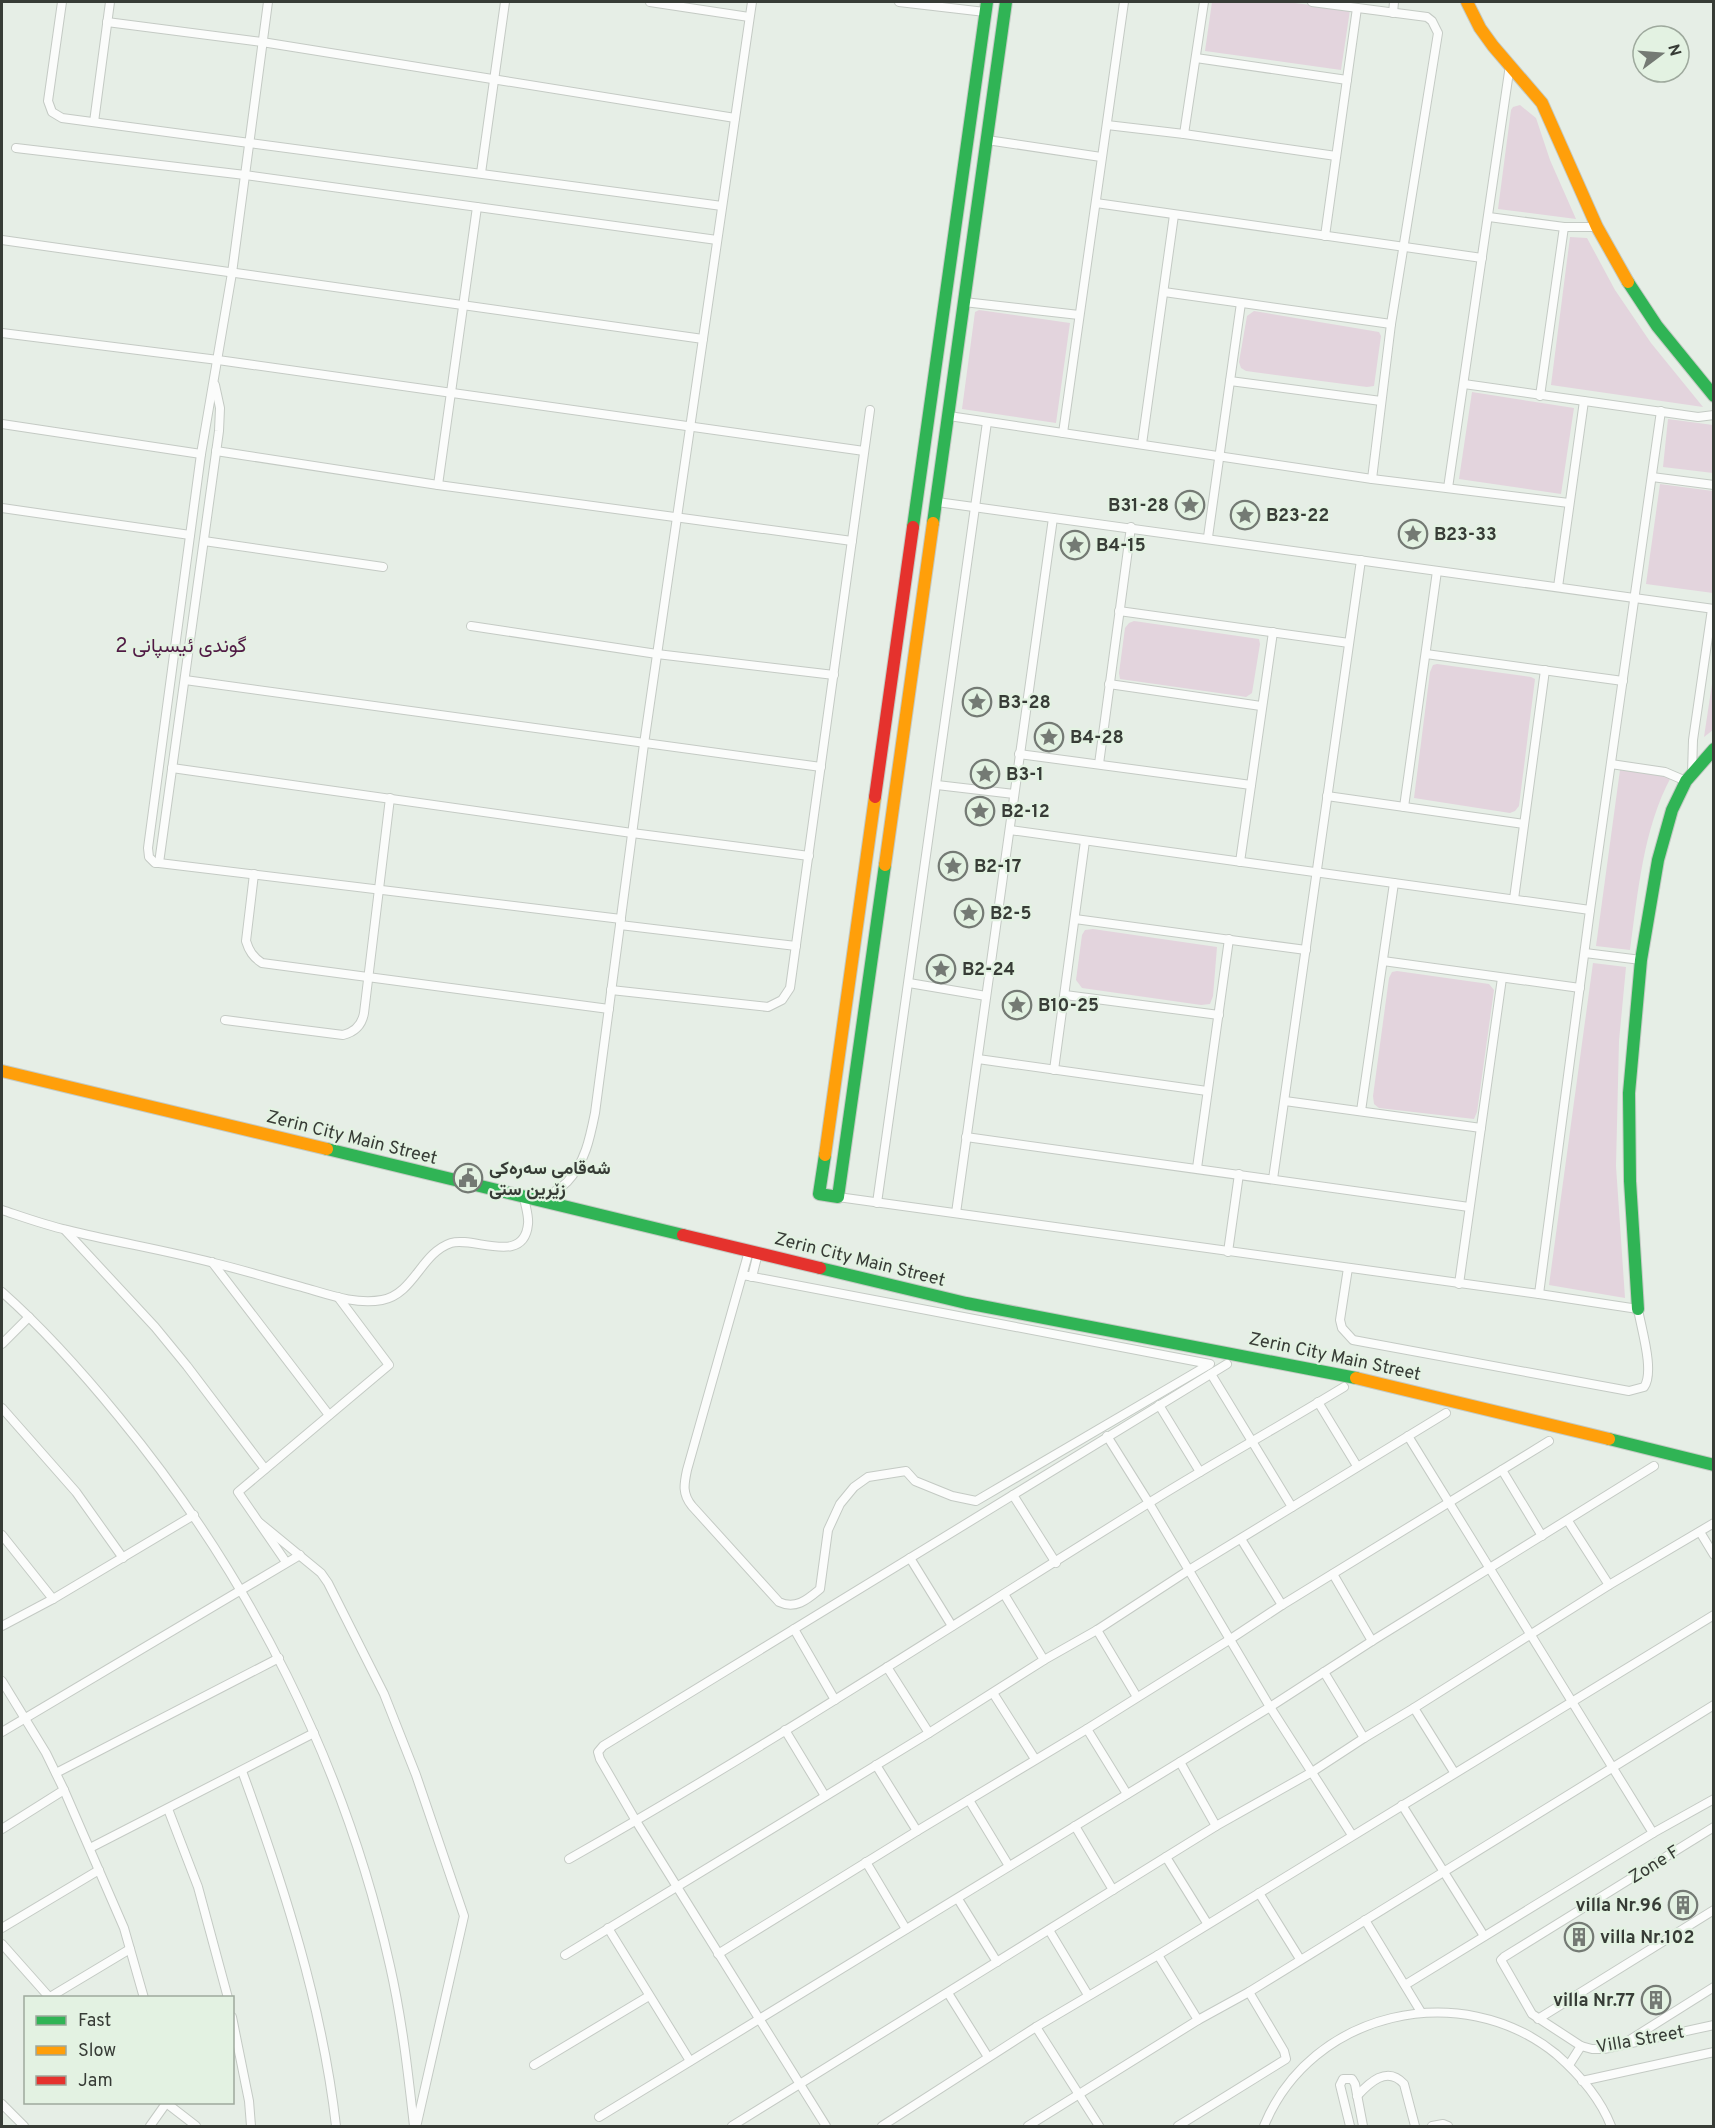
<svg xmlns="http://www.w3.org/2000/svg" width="1715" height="2128" viewBox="0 0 1715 2128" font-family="Overpass,Vazirmatn,sans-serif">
<rect width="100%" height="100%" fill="#e6eee6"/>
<g fill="#e3d4dd">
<path d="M 1212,2 L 1287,2 L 1350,10 L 1341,70 L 1205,51 Z"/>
<path d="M 1520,105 L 1536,118 L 1550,160 L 1576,219 L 1498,209 L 1511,110 L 1513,107 Z"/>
<path d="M 1570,237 L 1587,238 L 1615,290 L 1651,343 L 1703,407 L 1551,385 Z"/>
<path d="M 979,310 L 1070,323 L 1056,423 L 962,409 L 975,312 Z"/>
<path d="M 1254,311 L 1379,332 L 1381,336 L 1374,386 L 1367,387 L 1246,371 L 1241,368 L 1239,362 L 1247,316 Z"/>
<path d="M 1472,392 L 1574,408 L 1561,494 L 1459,479 Z"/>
<path d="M 1668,419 L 1713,425 L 1713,473 L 1663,467 Z"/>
<path d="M 1660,484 L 1713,491 L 1713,593 L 1646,584 Z"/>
<path d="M 1134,621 L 1259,639 L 1260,644 L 1252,693 L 1246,697 L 1240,696 L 1120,679 L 1119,673 L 1125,628 L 1129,623 Z"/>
<path d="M 1437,664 L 1531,677 L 1535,679 L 1519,806 L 1515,811 L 1510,813 L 1414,798 L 1430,672 L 1433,665 Z"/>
<path d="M 1713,677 L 1713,730 L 1704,737 Z"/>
<path d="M 1620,770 L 1671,777 C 1643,829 1638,893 1630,950 L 1596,946 Z"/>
<path d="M 1093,929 L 1217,947 L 1213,996 L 1210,1004 L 1201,1005 L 1082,988 L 1076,980 L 1082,935 L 1085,930 Z"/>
<path d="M 1593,963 L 1626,967 L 1619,1041 L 1616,1166 L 1625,1298 L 1549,1285 Z"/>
<path d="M 1397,971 L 1489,984 L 1494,990 L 1477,1112 L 1474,1119 L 1379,1108 L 1374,1104 L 1373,1096 L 1389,978 L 1392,972 Z"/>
</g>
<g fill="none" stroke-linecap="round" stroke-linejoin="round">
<g stroke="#c4cac4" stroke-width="10">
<g id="street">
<path d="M 62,2 L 48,101 L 52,112 L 62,118 L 722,206"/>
<path d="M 268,2 L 232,273 L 201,454 L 148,848 L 149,857 L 155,863 L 159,863 L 621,919"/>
<path d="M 650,2 L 749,17"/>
<path d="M 899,2 L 985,12"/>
<path d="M 1312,2 L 1427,17 L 1432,21 L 1438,33 L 1391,324 L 1372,479"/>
<path d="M 1393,13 L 1394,2"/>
<path d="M 107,22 L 262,42 L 735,118"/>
<path d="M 1196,58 L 1347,80"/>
<path d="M 94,122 L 110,2"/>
<path d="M 1107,125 L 1184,134 L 1336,156"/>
<path d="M 1184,134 L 1204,2"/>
<path d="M 987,140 L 1101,157"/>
<path d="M 16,148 L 245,175 L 717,240"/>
<path d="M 481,173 L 505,2"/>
<path d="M 1096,203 L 1482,258"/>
<path d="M 1489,217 L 1564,227 L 1597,227"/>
<path d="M 1325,236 L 1357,8"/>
<path d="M 2,240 L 703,339"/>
<path d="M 1164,292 L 1391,324"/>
<path d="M 964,302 L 1079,315"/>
<path d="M 2,333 L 218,360 L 864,451"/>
<path d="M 1230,381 L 1381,401"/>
<path d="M 1464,384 L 1698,417 L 1714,415"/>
<path d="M 1540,396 L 1564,227"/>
<path d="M 949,416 L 1372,479 L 1569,503"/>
<path d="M 2,424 L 201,454"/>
<path d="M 1063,433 L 1124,2"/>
<path d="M 1142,444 L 1174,215"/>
<path d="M 216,451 L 438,485 L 852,541"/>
<path d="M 1652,477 L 1714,485"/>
<path d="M 438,485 L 477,207"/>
<path d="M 1448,488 L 1510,65"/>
<path d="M 937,502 C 1196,536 1455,572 1714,609"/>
<path d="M 2,508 L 190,535"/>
<path d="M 1208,537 L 1241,303"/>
<path d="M 204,541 L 383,567"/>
<path d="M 1558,587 L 1584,401"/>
<path d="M 1119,611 L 1349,643"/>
<path d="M 471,626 L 657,654 L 834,675"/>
<path d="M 1426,654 L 1623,681"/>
<path d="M 185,680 L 821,767"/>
<path d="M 1109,684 L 1261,706"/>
<path d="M 1019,754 L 1251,785"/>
<path d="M 1099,764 L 1131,527"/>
<path d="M 1611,764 L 1665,772 L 1686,781"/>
<path d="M 172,768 L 632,833 L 809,856"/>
<path d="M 1692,773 L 1693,740 L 1712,609"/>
<path d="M 937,785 L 1014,794"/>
<path d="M 1327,796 L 1524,824"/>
<path d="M 1404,807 L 1437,571"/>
<path d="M 1010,830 L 1590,910"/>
<path d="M 1240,862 L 1273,632"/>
<path d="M 159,863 L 219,431 L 220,408 L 215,385"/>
<path d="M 254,874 L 246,941 C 249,951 253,957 262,963 L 609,1009"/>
<path d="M 1514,899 L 1545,670"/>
<path d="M 1075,919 L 1306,950"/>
<path d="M 620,925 L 796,946"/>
<path d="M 1585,953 L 1641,960"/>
<path d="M 1383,961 L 1580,988"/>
<path d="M 909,983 L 986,996"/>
<path d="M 611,990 L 768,1007 L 782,1000 L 790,988 L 870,410"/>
<path d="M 1065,995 L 1219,1015"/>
<path d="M 225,1020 L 343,1035 C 355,1032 362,1025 364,1013 L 390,798"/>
<path d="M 978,1059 L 1207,1091"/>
<path d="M 1054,1070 L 1085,841"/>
<path d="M 1285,1101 L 1481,1128"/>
<path d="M 1361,1111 L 1394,883"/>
<path d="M 966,1137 L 1469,1207"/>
<path d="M 1197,1168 L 1229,939"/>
<path d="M 1273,1179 L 1361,560"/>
<path d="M 838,1197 L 1539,1294 L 1638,1309 C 1641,1328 1655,1372 1644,1387 L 1629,1391 L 1353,1340 L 1342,1328 L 1340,1320 L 1348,1268"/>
<path d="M 539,1201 C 548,1195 559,1190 567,1182 C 585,1163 590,1138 595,1113 L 644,744 L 752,2"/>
<path d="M 877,1203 L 987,422"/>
<path d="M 2,1210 C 23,1217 45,1225 67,1230 C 115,1242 165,1250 214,1263 C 243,1270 272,1279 302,1287 C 327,1294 355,1305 382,1300 C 414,1294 421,1253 451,1243 C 474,1236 524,1266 528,1224 C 529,1216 525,1205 524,1197"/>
<path d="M 956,1213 L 1053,518"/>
<path d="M 65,1230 L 155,1327 L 187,1366 L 265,1469"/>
<path d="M 1228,1252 L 1239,1174"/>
<path d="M 212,1262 L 329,1415"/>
<path d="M 743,1275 L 1210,1364 L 976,1501 L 952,1496 L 915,1481 L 906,1471 L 868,1477 L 854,1487 L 840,1504 L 828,1530 L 820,1589 C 808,1599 796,1610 779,1602 L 692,1506 C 682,1494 684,1484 687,1470 L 749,1251"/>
<path d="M 752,1277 L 758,1253"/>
<path d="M 1459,1284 L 1502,978"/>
<path d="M 2,1292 C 45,1330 83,1373 119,1417 C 250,1576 345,1764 390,1966 C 402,2019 408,2072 414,2126"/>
<path d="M 1539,1294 L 1590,910 L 1661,411"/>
<path d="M 2,1344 L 29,1317"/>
<path d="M 1211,1374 L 1292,1507"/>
<path d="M 1318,1402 L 1357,1466"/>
<path d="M 1159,1405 L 1200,1472"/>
<path d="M 2,1408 L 76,1492 L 123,1558"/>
<path d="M 1107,1436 L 1149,1503 L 1270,1707 L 1352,1835"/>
<path d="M 1408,1436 L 1653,1833"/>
<path d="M 1502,1470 L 1542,1536"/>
<path d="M 1013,1495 L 1056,1563"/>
<path d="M 1568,1521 L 1609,1585"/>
<path d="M 260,1523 L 321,1573 L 328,1583 L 384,1694 L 416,1775 L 464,1916 L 417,2123"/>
<path d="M 1700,1532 L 1714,1555"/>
<path d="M 2,1535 L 53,1599"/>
<path d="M 1241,1539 L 1282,1605"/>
<path d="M 910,1558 L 952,1626"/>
<path d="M 286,1562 L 238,1492 L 389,1365 L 338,1297"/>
<path d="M 1333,1574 L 1372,1641"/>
<path d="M 1004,1594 L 1044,1660"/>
<path d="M 2,1626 L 53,1599 L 194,1515"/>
<path d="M 794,1629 L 835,1700"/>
<path d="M 1097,1630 L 1137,1697"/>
<path d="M 887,1667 L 929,1733"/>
<path d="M 1324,1672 L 1364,1738"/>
<path d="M 2,1681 L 46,1753 L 64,1790 L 124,1928 L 144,1998"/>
<path d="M 993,1693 L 1035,1759"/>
<path d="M 1414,1708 L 1454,1772"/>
<path d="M 1087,1729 L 1127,1794"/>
<path d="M 785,1730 L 825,1796"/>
<path d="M 2,1732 L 300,1555"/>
<path d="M 1180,1762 L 1216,1826"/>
<path d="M 876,1765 L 917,1831"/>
<path d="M 242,1771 C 284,1886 322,2004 336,2126"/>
<path d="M 56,1773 L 279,1658"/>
<path d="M 969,1800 L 1009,1866"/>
<path d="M 1402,1805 L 1484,1936"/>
<path d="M 168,1809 L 198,1887 L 228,1998"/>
<path d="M 1075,1826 L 1113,1890"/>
<path d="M 1714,1827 L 1504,1957 L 1501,1960 L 1532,2014 L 1581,2046 L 1592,2049 L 1604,2049 L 1714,2025"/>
<path d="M 2,1829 L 64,1790"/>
<path d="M 90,1848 L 314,1733"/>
<path d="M 1166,1857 L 1207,1923"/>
<path d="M 569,1859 C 767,1747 958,1621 1152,1501 C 1215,1462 1280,1426 1344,1387"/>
<path d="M 866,1862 L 906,1929"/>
<path d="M 1259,1893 L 1300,1959"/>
<path d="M 958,1899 L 997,1962"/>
<path d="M 1365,1920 L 1421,2012"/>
<path d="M 2,1928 L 99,1870"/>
<path d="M 608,1928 L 690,2061"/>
<path d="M 1049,1930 L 1088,1995"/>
<path d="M 2,1944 L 50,1998"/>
<path d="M 718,1954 L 917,1831 L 1087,1729 L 1229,1640 L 1282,1605 L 1549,1441"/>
<path d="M 565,1955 L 929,1733 L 1044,1660 L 1097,1630 L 1189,1570 L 1446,1413"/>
<path d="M 1158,1955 L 1198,2020"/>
<path d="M 1405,1985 L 1653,1833 L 1714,1799"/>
<path d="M 948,1993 L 988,2057"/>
<path d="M 50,1997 L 130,1949"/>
<path d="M 232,2017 L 249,2101 L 251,2126"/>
<path d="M 1538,2019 L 1714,1910"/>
<path d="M 1036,2027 L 1099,2126"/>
<path d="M 1628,2041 L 1714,1987"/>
<path d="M 534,2065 L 649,1996"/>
<path d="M 1569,2065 L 1581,2046"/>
<path d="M 1582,2081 L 1714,2052"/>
<path d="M 1357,2096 C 1369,2083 1387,2065 1404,2084 L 1415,2126"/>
<path d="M 165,2102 L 196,2126"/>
<path d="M 2,2104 L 24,2126"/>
<path d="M 599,2117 L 1270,1707 L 1372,1641 L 1654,1466"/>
<path d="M 150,2126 L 167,2102"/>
<path d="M 732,2126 L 1216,1826 L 1312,1772 L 1364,1738 L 1414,1708 L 1609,1585 L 1714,1523"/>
<path d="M 826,2126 L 636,1821 L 600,1759 L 598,1752 L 603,1746 L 1227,1364"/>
<path d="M 882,2126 L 1036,2027 L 1158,1955 L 1714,1615"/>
<path d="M 1028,2126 L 1198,2020 L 1249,1992 L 1714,1705"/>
<path d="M 1178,2126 L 1286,2059 L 1284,2051 L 1249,1992"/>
<path d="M 1264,2126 C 1311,2011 1461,1977 1556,2054 C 1579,2074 1600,2098 1611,2126"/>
<path d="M 1350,2126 L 1340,2085 L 1343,2079 L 1352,2079 L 1355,2084 L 1363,2126"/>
<path d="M 1432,2126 L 1443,2124 L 1448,2126"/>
</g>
</g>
<g stroke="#c4cac4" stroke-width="14">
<g id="fast">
<path d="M 1628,282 L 1657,326 L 1714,396"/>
<path d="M 933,523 L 1006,2"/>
<path d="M 913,527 L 987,2"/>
<path d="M 327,1149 L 683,1235"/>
<path d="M 825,1155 L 819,1194 L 838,1197 L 885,865"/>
<path d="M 820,1268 L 966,1303 L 1356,1378"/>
<path d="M 1638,1309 L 1630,1181 L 1629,1093 L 1641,960 L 1658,860 L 1672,810 L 1686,781 L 1714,749"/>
<path d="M 1609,1439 L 1714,1465"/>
</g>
</g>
<g stroke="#c4cac4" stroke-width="14">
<g id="slow">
<path d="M 1467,2 L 1480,28 L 1493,46 L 1542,103 L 1597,227 L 1628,282"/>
<path d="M 885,865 L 933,523"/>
<path d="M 2,1071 L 327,1149"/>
<path d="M 825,1155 L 875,797"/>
<path d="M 1356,1378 L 1609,1439"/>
</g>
</g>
<g stroke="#c4cac4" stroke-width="14">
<g id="jam">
<path d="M 875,797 L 913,527"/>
<path d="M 683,1235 L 820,1268"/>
</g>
</g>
<use href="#street" stroke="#fbfcfb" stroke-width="8"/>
<use href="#fast" stroke="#30b455" stroke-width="12"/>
<use href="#slow" stroke="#ff9f0a" stroke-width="12"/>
<use href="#jam" stroke="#e5322d" stroke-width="12"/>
</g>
<defs>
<g id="sight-ring" transform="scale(1.5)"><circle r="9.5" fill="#e3f2e2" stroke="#747a74" stroke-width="1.5"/><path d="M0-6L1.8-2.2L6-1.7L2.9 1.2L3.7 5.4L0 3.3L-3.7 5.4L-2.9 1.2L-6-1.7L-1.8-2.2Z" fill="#747a74"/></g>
<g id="civic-ring" transform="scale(1.5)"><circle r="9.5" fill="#e3f2e2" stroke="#747a74" stroke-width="1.5"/><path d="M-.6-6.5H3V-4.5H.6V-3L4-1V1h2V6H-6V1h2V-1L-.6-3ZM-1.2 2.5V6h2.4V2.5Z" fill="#747a74"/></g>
<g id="building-ring" transform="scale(1.5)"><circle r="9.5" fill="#e3f2e2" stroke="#747a74" stroke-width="1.5"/><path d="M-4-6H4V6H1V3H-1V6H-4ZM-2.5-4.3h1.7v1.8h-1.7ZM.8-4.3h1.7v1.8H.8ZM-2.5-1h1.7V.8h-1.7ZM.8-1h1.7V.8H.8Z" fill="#747a74"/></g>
</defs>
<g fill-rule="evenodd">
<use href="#sight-ring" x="1190" y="505"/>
<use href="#sight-ring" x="1245" y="515"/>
<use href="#sight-ring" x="1413" y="534"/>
<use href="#sight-ring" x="1075" y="545"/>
<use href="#sight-ring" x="977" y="702"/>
<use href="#sight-ring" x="1049" y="737"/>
<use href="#sight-ring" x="985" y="774"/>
<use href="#sight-ring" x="980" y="811"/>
<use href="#sight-ring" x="953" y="866"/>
<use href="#sight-ring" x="969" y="913"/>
<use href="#sight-ring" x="941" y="969"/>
<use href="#sight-ring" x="1017" y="1005"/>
<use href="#civic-ring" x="468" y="1178"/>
<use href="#building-ring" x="1683" y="1905"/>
<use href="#building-ring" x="1579" y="1937"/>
<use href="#building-ring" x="1656" y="2000"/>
</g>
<g text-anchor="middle" stroke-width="4.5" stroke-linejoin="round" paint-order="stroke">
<g font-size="18" font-weight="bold" fill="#373c36" stroke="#e3f2e2" text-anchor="start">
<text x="1169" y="511" text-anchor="end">B31-28</text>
<text x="1266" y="521">B23-22</text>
<text x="1434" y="540">B23-33</text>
<text x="1096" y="551">B4-15</text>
<text x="998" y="708">B3-28</text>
<text x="1070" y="743">B4-28</text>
<text x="1006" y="780">B3-1</text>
<text x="1001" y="817">B2-12</text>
<text x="974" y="872">B2-17</text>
<text x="990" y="919">B2-5</text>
<text x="962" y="975">B2-24</text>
<text x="1038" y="1011">B10-25</text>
<text x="489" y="1174">شەقامی سەرەکی<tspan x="489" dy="21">زێرین ستی</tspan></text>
<text x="1662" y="1911" text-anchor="end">villa Nr.96</text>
<text x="1600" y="1943">villa Nr.102</text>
<text x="1635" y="2006" text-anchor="end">villa Nr.77</text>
</g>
<g font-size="18" fill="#373c36" stroke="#e3f2e2">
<text transform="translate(352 1137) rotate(14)" y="6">Zerin City Main Street</text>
<text transform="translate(860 1259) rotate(14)" y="6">Zerin City Main Street</text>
<text transform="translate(1335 1356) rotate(12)" y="6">Zerin City Main Street</text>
<text transform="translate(1654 1864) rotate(-32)" y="6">Zone F</text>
<text transform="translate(1640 2039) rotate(-10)" y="6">Villa Street</text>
</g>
<g font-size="20" fill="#501944" stroke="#e3f2e2">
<text x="181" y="652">گوندی ئیسپانی 2</text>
</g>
</g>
<rect width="1715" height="2128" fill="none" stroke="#373c36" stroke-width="6"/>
<rect x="24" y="1996" width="210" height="108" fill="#e3f2e2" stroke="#9ea99d" stroke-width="1.5"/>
<rect x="36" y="2016" width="30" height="9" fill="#30b455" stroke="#9ea99d" stroke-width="1.5"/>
<text x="78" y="2026" font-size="18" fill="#373c36">Fast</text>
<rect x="36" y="2046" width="30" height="9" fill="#ff9f0a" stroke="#9ea99d" stroke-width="1.5"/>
<text x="78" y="2056" font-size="18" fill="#373c36">Slow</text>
<rect x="36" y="2076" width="30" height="9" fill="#e5322d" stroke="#9ea99d" stroke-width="1.5"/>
<text x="78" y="2086" font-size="18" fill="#373c36">Jam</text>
<g transform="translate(1661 54) rotate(74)"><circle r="28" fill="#e3f2e2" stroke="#9ea99d" stroke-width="1.5"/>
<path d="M0-4.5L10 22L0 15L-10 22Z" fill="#747a74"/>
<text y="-9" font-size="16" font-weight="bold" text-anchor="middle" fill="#373c36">N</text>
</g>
</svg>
